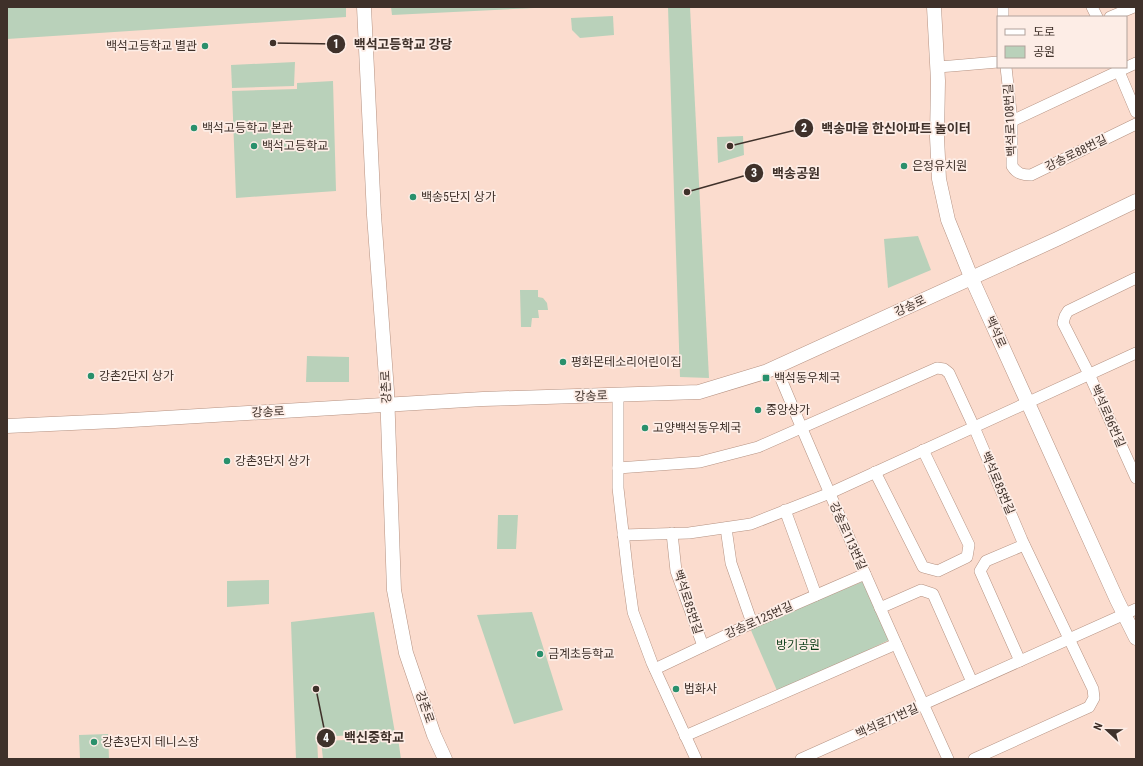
<svg xmlns="http://www.w3.org/2000/svg" width="1143" height="766" viewBox="0 0 1143 766" font-family="'Roboto Condensed','Noto Sans KR',sans-serif">
<rect width="100%" height="100%" fill="#fbdcce"/>
<g fill="#b9d1ba">
<path d="M 7,7 L 346,7 L 346,17 L 7,39 Z"/>
<path d="M 391,7 L 555,7 L 392,15 Z"/>
<path d="M 668,7 L 690,7 L 709,378 L 680,377 Z"/>
<path d="M 613,16 L 614,35 L 580,38 L 572,30 L 571,18 Z"/>
<path d="M 295,62 L 294,86 L 232,88 L 231,65 Z"/>
<path d="M 333,81 L 336,191 L 236,198 L 232,91 L 297,89 L 297,83 Z"/>
<path d="M 743,136 L 744,155 L 718,163 L 717,137 Z"/>
<path d="M 918,236 L 931,270 L 888,288 L 884,239 Z"/>
<path d="M 520,290 L 538,290 L 538,297 L 543,298 L 547,303 L 548,310 L 538,310 L 539,318 L 532,318 L 531,327 L 521,327 Z"/>
<path d="M 307,356 L 349,357 L 349,382 L 306,382 Z"/>
<path d="M 498,515 L 518,515 L 516,549 L 497,549 Z"/>
<path d="M 269,580 L 269,604 L 227,607 L 227,581 Z"/>
<path d="M 864,581 L 889,640 L 778,693 L 750,628 Z"/>
<path d="M 374,612 L 395,733 L 317,737 L 318,759 L 296,759 L 291,622 Z"/>
<path d="M 532,612 L 563,710 L 514,724 L 477,615 Z"/>
<path d="M 108,734 L 109,759 L 80,759 L 79,735 Z"/>
<path d="M 398,738 L 401,759 L 323,759 L 321,741 Z"/>
</g>
<g fill="none" stroke-linecap="round" stroke-linejoin="round">
<g stroke="#b59282" stroke-width="12">
<g id="minor">
<path d="M 1003,7 L 1003,17"/>
<path d="M 1092,7 L 1097,17"/>
<path d="M 1110,17 L 1134,7"/>
<path d="M 937,67 L 951,66 L 998,62"/>
<path d="M 1006,67 L 1012,121 L 1012,166 C 1017,174 1023,175 1031,175 L 1136,124"/>
<path d="M 1117,67 L 1136,112"/>
<path d="M 1012,121 L 1136,63"/>
<path d="M 1136,278 L 1068,311 L 1065,316 L 1063,323 L 1089,374 L 1136,478"/>
<path d="M 776,367 C 831,499 889,629 948,759"/>
<path d="M 618,395 L 618,488 L 628,576 L 633,612 L 652,663 L 696,759"/>
<path d="M 618,468 L 700,462 L 758,447 L 937,368 L 944,369 L 949,373 L 974,427 L 1022,540 L 1093,689 L 1094,698 L 1089,707 L 974,759"/>
<path d="M 875,472 L 923,567 L 938,571 L 967,557 L 969,545 L 923,450"/>
<path d="M 785,510 L 816,595"/>
<path d="M 726,528 L 731,563 L 752,623"/>
<path d="M 672,533 L 676,571 L 703,646"/>
<path d="M 623,535 L 689,533 L 751,524 L 830,493 L 1136,353"/>
<path d="M 880,608 L 921,590 L 933,594 L 972,682"/>
<path d="M 1020,661 L 980,571 L 986,561 L 1024,545"/>
<path d="M 655,669 L 752,623 L 865,574"/>
<path d="M 685,736 L 896,644"/>
<path d="M 801,759 L 1136,609"/>
</g>
</g>
<g stroke="#b59282" stroke-width="15">
<g id="major">
<path d="M 364,7 L 374,215 L 387,391 L 394,590 L 406,653 L 434,735 L 445,759"/>
<path d="M 934,7 L 938,81 L 937,137 L 939,179 L 948,220 L 971,277 L 1117,600 L 1136,638"/>
<path d="M 7,426 L 115,421 L 483,399 L 699,392 L 765,372 L 1057,239 L 1136,201"/>
</g>
</g>
<use href="#minor" stroke="#fff" stroke-width="11"/>
<use href="#major" stroke="#fff" stroke-width="14"/>
</g>
<g fill="#29906c" stroke="#fdede6" stroke-width="1.5">
<circle cx="205" cy="46" r="4"/>
<circle cx="194" cy="128" r="4"/>
<circle cx="254" cy="146" r="4"/>
<circle cx="904" cy="166" r="4"/>
<circle cx="413" cy="197" r="4"/>
<circle cx="563" cy="362" r="4"/>
<circle cx="91" cy="376" r="4"/>
<rect x="762" y="374" width="8" height="8" rx="2"/>
<circle cx="758" cy="410" r="4"/>
<circle cx="645" cy="428" r="4"/>
<circle cx="227" cy="461" r="4"/>
<circle cx="540" cy="654" r="4"/>
<circle cx="676" cy="689" r="4"/>
<circle cx="94" cy="742" r="4"/>
</g>
<g text-anchor="middle" stroke-width="3.5" stroke-linejoin="round" paint-order="stroke">
<g font-size="12" fill="#3f312a" stroke="#fdede6" text-anchor="start">
<text x="197" y="50" text-anchor="end">백석고등학교 별관</text>
<text x="202" y="132">백석고등학교 본관</text>
<text x="262" y="150">백석고등학교</text>
<text x="912" y="170">은정유치원</text>
<text x="421" y="201">백송5단지 상가</text>
<text x="571" y="366">평화몬테소리어린이집</text>
<text x="99" y="380">강촌2단지 상가</text>
<text x="774" y="382">백석동우체국</text>
<text x="766" y="414">중앙상가</text>
<text x="653" y="432">고양백석동우체국</text>
<text x="235" y="465">강촌3단지 상가</text>
<text x="548" y="658">금계초등학교</text>
<text x="684" y="693">법화사</text>
<text x="102" y="746">강촌3단지 테니스장</text>
</g>
<g font-size="12" fill="#3f312a" stroke="#fdede6">
<text transform="translate(1010 120) rotate(-93)" y="4">백석로108번길</text>
<text transform="translate(1076 153) rotate(-26)" y="4">강송로88번길</text>
<text transform="translate(910 306) rotate(-25)" y="4">강송로</text>
<text transform="translate(996 332) rotate(66)" y="4">백석로</text>
<text transform="translate(386 387) rotate(-93)" y="4">강촌로</text>
<text transform="translate(591 396) rotate(-2)" y="4">강송로</text>
<text transform="translate(268 412) rotate(-3)" y="4">강송로</text>
<text transform="translate(1108 416) rotate(66)" y="4">백석로86번길</text>
<text transform="translate(998 483) rotate(67)" y="4">백석로85번길</text>
<text transform="translate(848 536) rotate(66)" y="4">강송로113번길</text>
<text transform="translate(688 602) rotate(72)" y="4">백석로85번길</text>
<text transform="translate(759 620) rotate(-24)" y="4">강송로125번길</text>
<text transform="translate(425 707) rotate(71)" y="4">강촌로</text>
<text transform="translate(887 721) rotate(-24)" y="4">백석로71번길</text>
</g>
<g font-size="12" fill="#0e3f19" stroke="#fdede6">
<text x="798" y="649">방기공원</text>
</g>
</g>
<path fill="none" stroke="#3f312a" stroke-width="1.5" d="M273 43L336 44M730 146L804 128M687 192L754 173M316 689L326 738"/>
<g fill="#3f312a" stroke="#fdede6" stroke-width="1.5">
<circle cx="273" cy="43" r="4"/>
<circle cx="730" cy="146" r="4"/>
<circle cx="687" cy="192" r="4"/>
<circle cx="316" cy="689" r="4"/>
<circle cx="336" cy="44" r="10"/>
<circle cx="804" cy="128" r="10"/>
<circle cx="754" cy="173" r="10"/>
<circle cx="326" cy="738" r="10"/>
</g>
<g font-size="12" text-anchor="middle" font-weight="bold" fill="#fff">
<text x="336" y="48">1</text>
<text x="804" y="132">2</text>
<text x="754" y="177">3</text>
<text x="326" y="742">4</text>
</g>
<g font-size="13" text-anchor="middle" font-weight="bold" fill="#3f312a" stroke="#fdede6" stroke-width="3.5" stroke-linejoin="round" paint-order="stroke">
<text x="403" y="49">백석고등학교 강당</text>
<text x="896" y="133">백송마을 한신아파트 놀이터</text>
<text x="796" y="178">백송공원</text>
<text x="374" y="742">백신중학교</text>
</g>
<rect width="1143" height="766" fill="none" stroke="#3f312a" stroke-width="16"/>
<rect x="997" y="16" width="130" height="52" fill="#fdede6" stroke="#b1a29b"/>
<rect x="1005" y="29" width="20" height="6" fill="#ffffff" stroke="#b1a29b"/>
<text x="1033" y="36" font-size="12" fill="#3f312a">도로</text>
<rect x="1005" y="46" width="20" height="12" fill="#b9d1ba" stroke="#b1a29b"/>
<text x="1033" y="56" font-size="12" fill="#3f312a">공원</text>
<g transform="translate(1107 730) rotate(292)" stroke="#fdede6" stroke-width="3" paint-order="stroke">
<path d="M0-3L7 15L0 10L-7 15Z" fill="#3f312a"/>
<text y="-6" font-size="11" font-weight="bold" text-anchor="middle" fill="#3f312a">N</text>
</g>
</svg>
